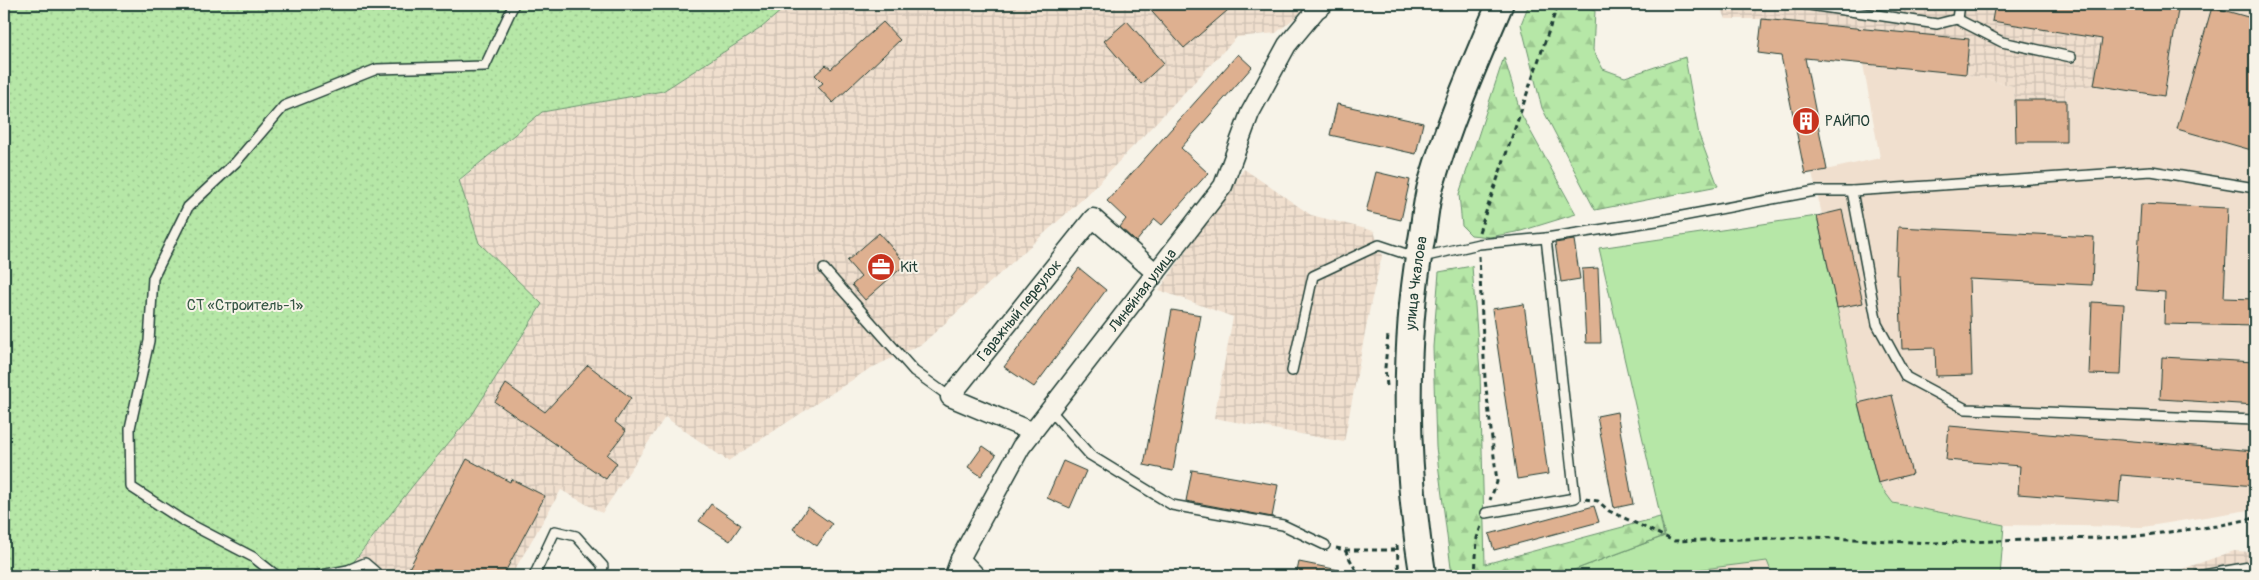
<svg xmlns="http://www.w3.org/2000/svg" width="2259" height="580" viewBox="0 0 2259 580" font-family="Pangolin,sans-serif">
<defs>
<pattern id="industrial-grid" width="8" height="8" patternUnits="userSpaceOnUse" patternTransform="scale(1.25)"><rect width="8" height="8" fill="#f0dfce"/><path d="M0 4h8M4 0v8" fill="none" stroke="#cdc0b2"/></pattern>
<pattern id="forest-firs" width="22" height="20" patternUnits="userSpaceOnUse" patternTransform="scale(1.25)"><rect width="22" height="20" fill="#b6e7a7"/><path d="M5 1l3.5 6h-7zM16 11l3.5 6h-7z" fill="#9cc790"/></pattern>
<pattern id="garden-dots" width="8" height="8" patternUnits="userSpaceOnUse" patternTransform="scale(1.25)"><rect width="8" height="8" fill="#b6e7a7"/><path d="M2 2h.1M6 6h.1" fill="none" stroke="#9cc790" stroke-width="1.8" stroke-linecap="round"/></pattern>
</defs>
<rect width="100%" height="100%" fill="#f7f3e8"/>
<filter id="ink" filterUnits="userSpaceOnUse"><feTurbulence type="fractalNoise" baseFrequency=".02" numOctaves="2"/><feDisplacementMap in="SourceGraphic" scale="10" xChannelSelector="R" yChannelSelector="G"/><feConvolveMatrix kernelMatrix="1 2 1 2 8 2 1 2 1" color-interpolation-filters="sRGB"/></filter>
<g filter="url(#ink)">
<g fill="#f0dfce">
<path d="M 2179,4 L 2255,4 L 2255,509 L 2143,527 L 2004,525 L 1893,503 L 1878,483 L 1858,403 L 1817,216 L 1822,214 L 1812,173 L 1880,158 L 1863,64 L 1966,74 L 2013,86 L 2015,100 L 2066,100 L 2064,89 L 2094,85 L 2164,96 Z"/>
<path d="M 1767,561 L 1773,576 L 1647,576 Z"/>
</g>
<g fill="url(#industrial-grid)">
<path d="M 789,4 L 1312,4 L 1276,33 L 1237,37 L 1088,194 L 922,344 L 869,369 L 728,461 L 665,417 L 602,513 L 561,490 L 511,576 L 358,576 L 348,570 L 414,484 L 472,415 L 542,305 L 479,243 L 459,181 L 542,112 L 663,91 L 761,28 Z"/>
<path d="M 1720,4 L 2179,4 L 2164,96 L 2095,85 L 2065,89 L 2066,142 L 2016,142 L 2015,100 L 2013,86 L 1966,74 L 1758,53 L 1762,19 L 1726,19 Z"/>
<path d="M 1244,169 L 1311,215 L 1374,231 L 1382,256 L 1371,302 L 1344,442 L 1214,418 L 1233,317 L 1159,290 Z"/>
<path d="M 2234,551 L 2255,552 L 2255,576 L 2115,576 L 2168,574 Z"/>
</g>
<path fill="#b6e7a7" stroke="#6a926e" d="M 1817,216 L 1858,403 L 1878,483 L 1893,503 L 2004,525 L 2000,576 L 1773,576 L 1767,561 L 1647,576 L 1558,576 L 1665,536 L 1599,248 Z"/>
<g fill="url(#forest-firs)" stroke="#6a926e">
<path d="M 1529,4 L 1577,4 L 1595,11 L 1593,50 L 1603,69 L 1625,77 L 1685,57 L 1699,135 L 1718,186 L 1595,210 L 1542,108 L 1521,24 Z"/>
<path d="M 1504,57 L 1521,114 L 1576,214 L 1521,231 L 1490,237 L 1471,235 L 1462,226 L 1459,194 Z"/>
<path d="M 1472,266 L 1480,372 L 1485,564 L 1660,517 L 1664,536 L 1558,576 L 1452,576 L 1436,447 L 1433,347 L 1439,272 Z"/>
</g>
<path fill="url(#garden-dots)" stroke="#6a926e" d="M 4,4 L 789,4 L 761,28 L 663,91 L 542,112 L 459,180 L 479,243 L 542,304 L 472,415 L 414,484 L 348,569 L 358,576 L 4,576 Z"/>
<g fill="#deb090" stroke="#1f3d34">
<path d="M 1145,4 L 1235,4 L 1184,48 Z"/>
<path d="M 1995,4 L 2179,4 L 2164,96 L 2094,85 L 2102,39 L 1992,21 Z"/>
<path d="M 2212,7 L 2255,19 L 2255,151 L 2177,129 Z"/>
<path d="M 1762,19 L 1969,39 L 1966,74 L 1805,58 L 1827,170 L 1805,174 L 1781,56 L 1758,53 Z"/>
<path d="M 1127,21 L 1164,63 L 1141,84 L 1104,41 Z"/>
<path d="M 883,22 L 900,40 L 833,103 L 818,87 L 823,83 L 815,75 L 826,65 L 831,69 Z"/>
<path d="M 1238,54 L 1252,67 L 1181,148 L 1208,173 L 1162,225 L 1155,219 L 1136,242 L 1120,227 L 1126,219 L 1107,201 Z"/>
<path d="M 2015,100 L 2066,100 L 2066,142 L 2016,142 Z"/>
<path d="M 1337,104 L 1423,123 L 1416,154 L 1330,135 Z"/>
<path d="M 1376,172 L 1410,180 L 1401,220 L 1366,212 Z"/>
<path d="M 2141,204 L 2228,208 L 2224,298 L 2255,299 L 2255,326 L 2164,324 L 2165,292 L 2136,290 Z"/>
<path d="M 1842,210 L 1863,303 L 1837,308 L 1817,216 Z"/>
<path d="M 1898,227 L 2094,237 L 2092,285 L 1969,279 L 1972,375 L 1936,376 L 1935,348 L 1902,349 L 1899,275 L 1896,275 Z"/>
<path d="M 879,233 L 906,264 L 865,300 L 852,285 L 861,277 L 847,261 Z"/>
<path d="M 1574,240 L 1580,279 L 1561,282 L 1555,243 Z"/>
<path d="M 1079,268 L 1106,290 L 1034,387 L 1004,367 Z"/>
<path d="M 1598,268 L 1601,343 L 1586,343 L 1582,269 Z"/>
<path d="M 2092,302 L 2124,304 L 2121,375 L 2089,374 Z"/>
<path d="M 1524,304 L 1548,474 L 1517,479 L 1492,309 Z"/>
<path d="M 1172,310 L 1201,315 L 1173,471 L 1144,465 Z"/>
<path d="M 2162,357 L 2255,362 L 2255,405 L 2160,399 Z"/>
<path d="M 588,365 L 631,398 L 615,422 L 626,431 L 607,455 L 617,463 L 606,479 L 495,402 L 506,384 L 545,412 Z"/>
<path d="M 1892,395 L 1912,474 L 1878,483 L 1858,403 Z"/>
<path d="M 1617,412 L 1633,504 L 1614,508 L 1597,416 Z"/>
<path d="M 1949,426 L 2255,451 L 2255,486 L 2121,475 L 2119,502 L 2018,494 L 2020,466 L 1946,460 Z"/>
<path d="M 983,446 L 996,455 L 981,476 L 968,467 Z"/>
<path d="M 467,459 L 510,482 L 511,479 L 545,496 L 503,576 L 405,576 Z"/>
<path d="M 1063,461 L 1086,471 L 1070,508 L 1047,498 Z"/>
<path d="M 1192,470 L 1278,485 L 1272,517 L 1186,501 Z"/>
<path d="M 711,504 L 741,525 L 730,541 L 699,521 Z"/>
<path d="M 1594,506 L 1599,522 L 1494,550 L 1489,534 Z"/>
<path d="M 808,507 L 832,524 L 817,546 L 793,529 Z"/>
<path d="M 1299,562 L 1339,570 L 1338,576 L 1296,576 Z"/>
</g>
<g fill="none" stroke-linecap="round" stroke-linejoin="round">
<g stroke="#1f3d34" stroke-width="12">
<g id="service">
<path d="M 1803,4 L 1937,24 L 1957,19"/>
<path d="M 1959,4 L 1957,19 L 2002,42 L 2071,57"/>
<path d="M 1852,191 L 1877,324 L 1906,377 L 1966,409 L 2255,420"/>
<path d="M 824,269 L 914,371 L 950,397"/>
<path d="M 1292,371 L 1313,276 L 1379,245 L 1418,258 L 1479,244 L 1546,238 L 1656,221 L 1815,191 L 1852,191 L 2151,171 L 2255,188"/>
<path d="M 1051,411 L 1090,455 L 1172,505 L 1283,525 L 1325,545"/>
<path d="M 1486,513 L 1575,498 L 1546,238"/>
<path d="M 277,576 L 253,557 L 182,520 L 131,487 L 130,428 L 149,341 L 153,278 L 188,207 L 236,162 L 284,106 L 377,69 L 485,66 L 514,4"/>
<path d="M 317,576 L 348,570 L 365,563 L 380,576"/>
<path d="M 534,576 L 555,531 L 576,536 L 603,566 L 601,576"/>
<path d="M 2198,576 L 2255,566"/>
</g>
</g>
<g stroke="#1f3d34" stroke-width="21">
<g id="minor">
<path id="s1" d="M 1033,432 L 950,397 L 1093,218 L 1156,273"/>
<path d="M 960,559 L 976,576"/>
<path id="s2" d="M 954,576 L 960,559 L 1021,447 L 1223,186 L 1250,113 L 1287,45 L 1316,10 L 1324,4"/>
</g>
</g>
<g stroke="#1f3d34" stroke-width="29">
<g id="secondary">
<path id="s3" d="M 1423,576 C 1405,467 1402,345 1422,237 C 1425,219 1426,201 1431,184 C 1449,122 1475,63 1500,4"/>
</g>
</g>
<g stroke="#1f3d34" stroke-width="3" stroke-dasharray="5 4" stroke-linecap="butt">
<path d="M 1479,232 L 1558,4"/>
<path d="M 1479,256 L 1485,379 L 1497,482 L 1490,500"/>
<path d="M 1387,386 L 1385,368 L 1388,335"/>
<path d="M 1585,499 L 1598,501 L 1609,511 L 1674,541 L 1812,537 L 1930,543 L 2130,537 L 2217,526 L 2255,518"/>
<path d="M 1397,545 L 1399,576"/>
<path d="M 1336,548 L 1345,550 L 1359,576"/>
<path d="M 1345,550 L 1397,550"/>
<path d="M 1475,576 L 1477,538 L 1482,523"/>
</g>
<use href="#service" stroke="#f7f3e8" stroke-width="9"/>
<use href="#minor" stroke="#f7f3e8" stroke-width="18"/>
<use href="#secondary" stroke="#f7f3e8" stroke-width="25"/>
</g>
</g>
<defs>
<g id="building-disc" transform="scale(1.4375)"><circle r="9.5" fill="#c8321e" stroke="#f7f3e8"/><path d="M-4-6H4V6H1V3H-1V6H-4ZM-2.5-4.3h1.7v1.8h-1.7ZM.8-4.3h1.7v1.8H.8ZM-2.5-1h1.7V.8h-1.7ZM.8-1h1.7V.8H.8Z" fill="#fff"/></g>
<g id="office-disc" transform="scale(1.4375)"><circle r="9.5" fill="#c8321e" stroke="#f7f3e8"/><path d="M-6-3h4V-5.5h4V-3h4V5H-6ZM-1-4.5V-3h2v-1.5ZM-6 0V1H6V0Z" fill="#fff"/></g>
</defs>
<g fill-rule="evenodd">
<use href="#building-disc" x="1806" y="121"/>
<use href="#office-disc" x="881" y="267"/>
</g>
<g text-anchor="middle" stroke-width="4" stroke-linejoin="round" paint-order="stroke">
<g font-size="15" fill="#1f3d34" stroke="#f7f3e8" text-anchor="start">
<text x="1825" y="126">РАЙПО</text>
<text x="900" y="272">Kit</text>
</g>
<g font-size="15" fill="#1f3d34" stroke="#f7f3e8">
<text dy="5" stroke="none"><textPath href="#s3" startOffset="294">улица Чкалова</textPath></text>
<text dy="5" stroke="none"><textPath href="#s2" startOffset="344">Линейная улица</textPath></text>
<text dy="5" stroke="none"><textPath href="#s1" startOffset="201">Гаражный переулок</textPath></text>
</g>
<g font-size="15" fill="#365645" stroke="#f7f3e8">
<text x="245" y="310">СТ «Строитель-1»</text>
</g>
</g>
<rect width="2259" height="580" fill="none" stroke="#f7f3e8" stroke-width="20"/>
<rect x="10" y="10" width="2239" height="560" fill="none" stroke="#1f3d34" stroke-width="2" filter="url(#ink)"/>
</svg>
